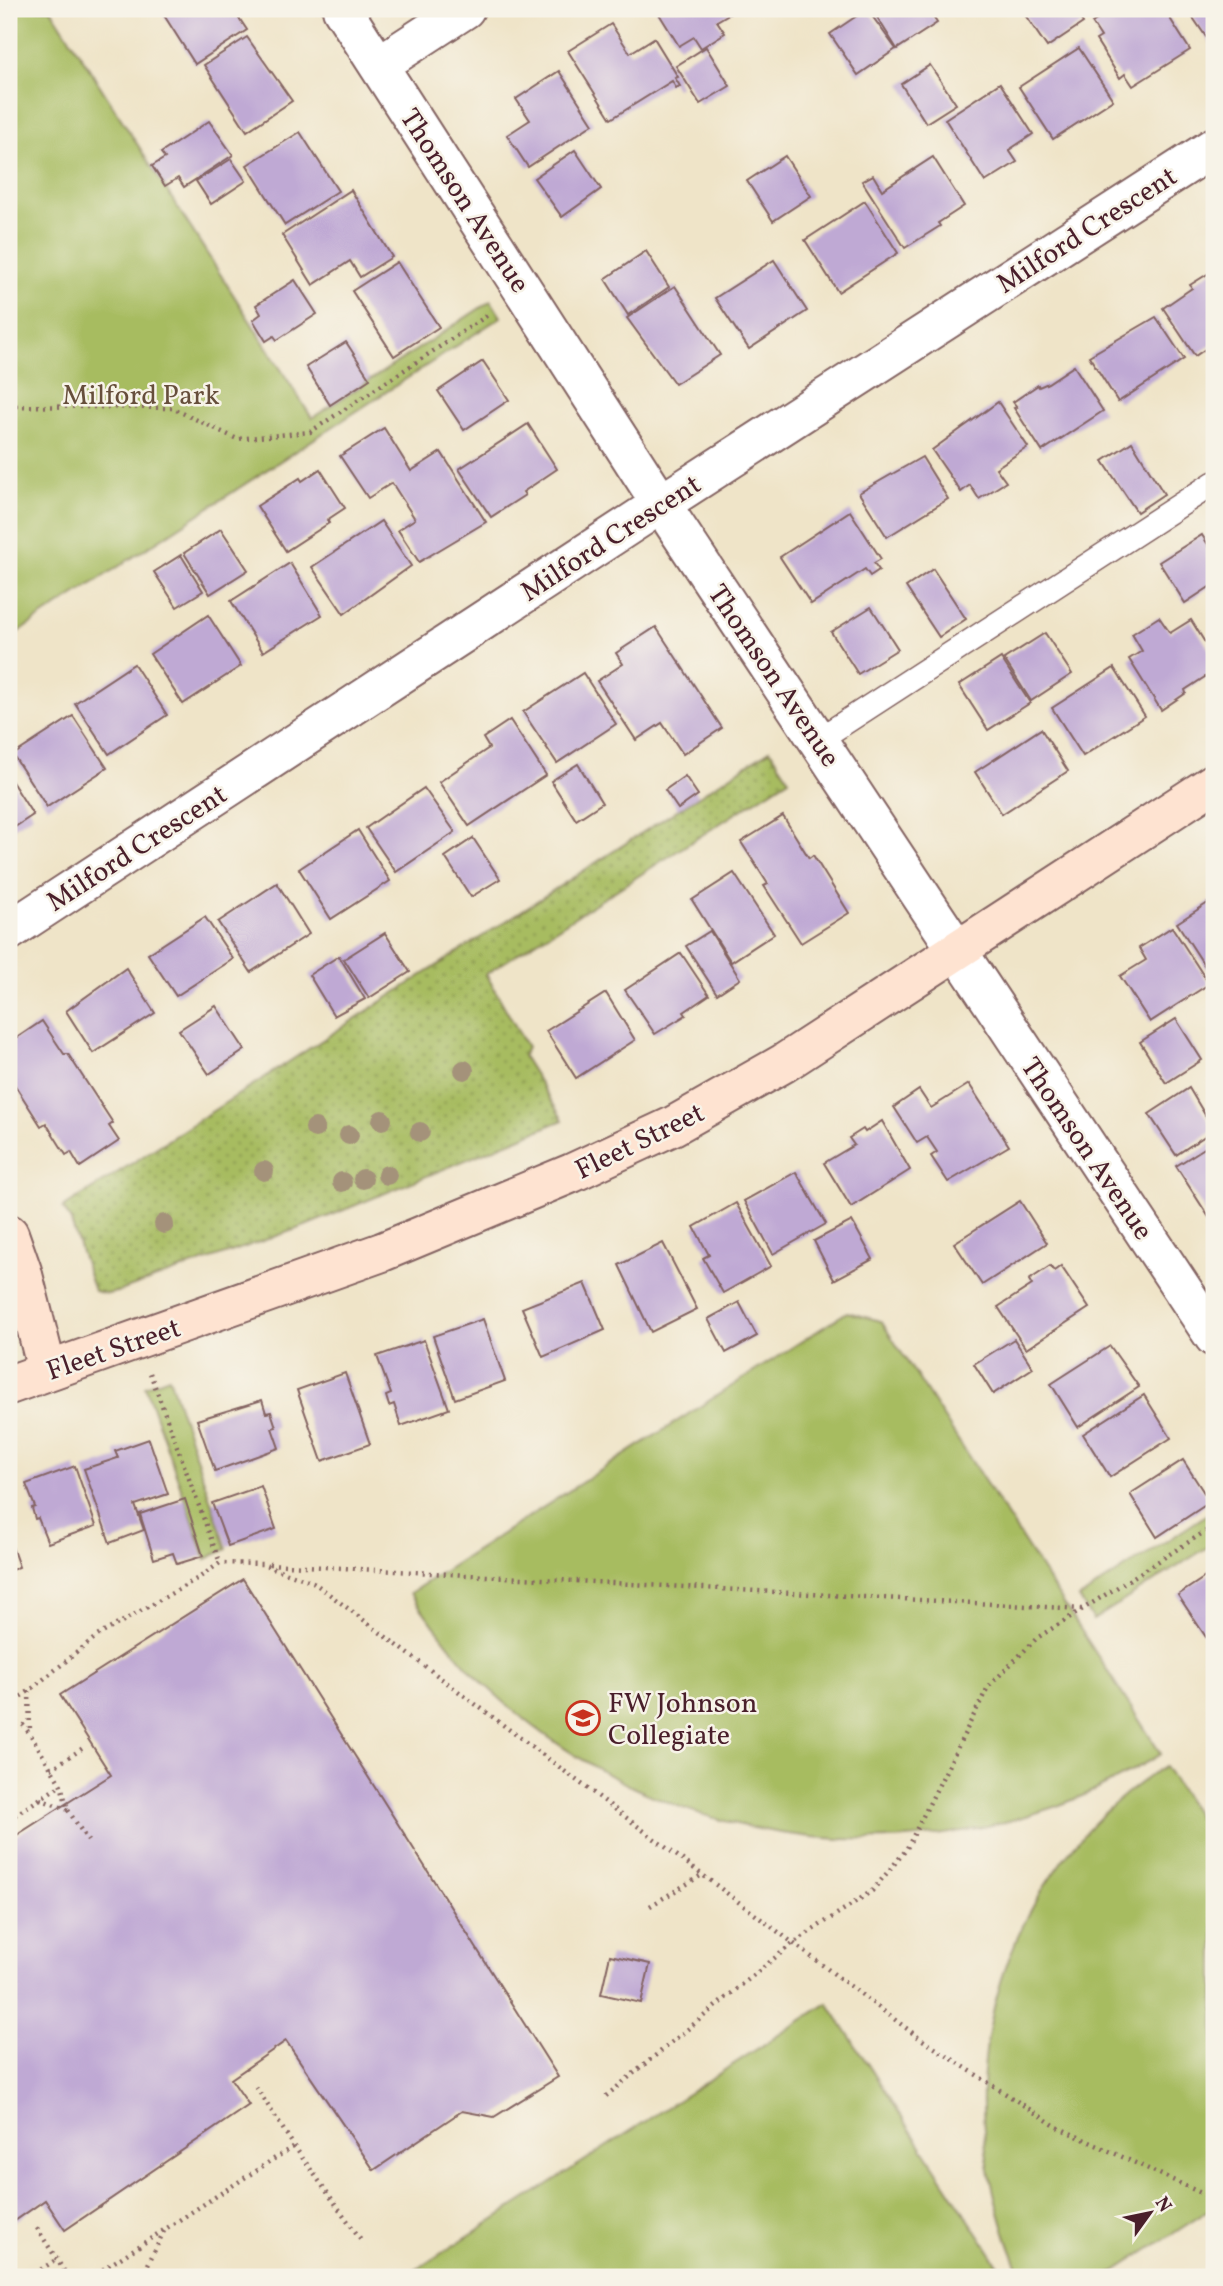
<svg xmlns="http://www.w3.org/2000/svg" width="1223" height="2286" viewBox="0 0 1223 2286" font-family="Vollkorn,serif">
<defs>
<pattern id="grass-dots" width="8" height="8" patternUnits="userSpaceOnUse" patternTransform="scale(1.75)"><rect width="8" height="8" fill="#a7bc61"/><path d="M2 2h.1M6 6h.1" fill="none" stroke="#8a9850" stroke-width="1.8" stroke-linecap="round"/></pattern>
</defs>
<rect width="100%" height="100%" fill="#f7f3e8"/>
<filter id="ink" filterUnits="userSpaceOnUse"><feTurbulence type="fractalNoise" baseFrequency=".0143" numOctaves="2"/><feDisplacementMap in="SourceGraphic" scale="14" xChannelSelector="R" yChannelSelector="G"/><feConvolveMatrix kernelMatrix="1 2 1 2 8 2 1 2 1" color-interpolation-filters="sRGB"/></filter>
<filter id="wash" filterUnits="userSpaceOnUse"><feTurbulence type="fractalNoise" baseFrequency=".00686" numOctaves="4" result="noise"/><feDisplacementMap in="SourceGraphic" scale="28" xChannelSelector="R" yChannelSelector="G"/><feGaussianBlur stdDeviation="1.57" result="paint"/><feColorMatrix in="noise" values="0 0 0 0 0 0 0 0 0 0 0 0 0 0 0 0 0 1.4 0 .05"/><feComposite in="paint" operator="in"/></filter>
<g filter="url(#wash)">
<rect width="100%" height="100%" fill="#efe4c8"/>
<path fill="url(#grass-dots)" stroke="#786e46" stroke-width="2" d="M 770,750 L 789,779 L 486,974 L 527,1047 L 523,1056 L 563,1120 L 305,1226 L 117,1292 L 108,1294 L 94,1291 L 70,1219 L 63,1208 Z"/>
<g fill="#a7bc61" stroke="#786e46" stroke-width="2">
<path d="M 9,9 L 51,9 L 312,418 L 491,301 L 501,317 L 9,638 Z"/>
<path d="M 847,1312 L 881,1321 L 1161,1754 C 1128,1773 1094,1793 1057,1806 C 853,1878 640,1833 483,1683 C 455,1656 433,1624 410,1593 Z"/>
<path d="M 169,1377 L 227,1549 L 206,1559 L 145,1386 Z"/>
<path d="M 1214,1510 L 1214,1543 L 1093,1620 L 1079,1598 Z"/>
<path d="M 1165,1766 L 1214,1842 L 1214,2207 L 1106,2277 L 1023,2277 C 1010,2253 1002,2224 995,2197 C 953,2035 1022,1855 1165,1766 Z"/>
<path d="M 828,2003 L 1006,2277 L 405,2277 Z"/>
</g>
<g id="blocks">
<g fill="#bfa9d4">
<path d="M 160,9 L 233,9 L 247,30 L 195,64 Z"/>
<path d="M 656,9 L 737,9 L 717,21 L 725,33 L 701,48 L 694,37 L 679,46 Z"/>
<path d="M 867,9 L 896,49 L 858,75 L 830,34 Z"/>
<path d="M 872,9 L 928,9 L 937,23 L 897,49 Z"/>
<path d="M 1021,9 L 1074,9 L 1083,23 L 1047,47 Z"/>
<path d="M 1113,9 L 1164,9 L 1190,50 L 1133,86 L 1125,74 L 1120,78 L 1096,40 L 1101,37 L 1092,23 Z"/>
<path d="M 1187,9 L 1214,9 L 1214,46 L 1213,47 Z"/>
<path d="M 611,24 L 630,53 L 654,38 L 678,77 L 675,78 L 680,86 L 676,88 L 672,81 L 611,119 L 568,51 Z"/>
<path d="M 247,37 L 292,101 L 247,131 L 204,65 Z"/>
<path d="M 706,47 L 730,86 L 700,104 L 676,66 Z"/>
<path d="M 1079,48 L 1113,100 L 1053,139 L 1019,87 Z"/>
<path d="M 930,65 L 956,104 L 926,123 L 901,84 Z"/>
<path d="M 559,71 L 593,124 L 528,167 L 507,135 L 530,120 L 516,99 Z"/>
<path d="M 1000,83 L 1033,134 L 1009,150 L 1017,162 L 985,182 L 945,119 Z"/>
<path d="M 209,121 L 233,155 L 184,187 L 178,178 L 165,186 L 152,166 L 165,158 L 161,153 Z"/>
<path d="M 300,132 L 338,191 L 285,225 L 247,165 Z"/>
<path d="M 575,150 L 601,189 L 562,217 L 534,178 Z"/>
<path d="M 785,156 L 811,196 L 773,221 L 747,181 Z"/>
<path d="M 933,157 L 964,206 L 938,223 L 940,226 L 905,248 L 862,181 L 873,175 L 882,190 Z"/>
<path d="M 231,159 L 246,181 L 211,204 L 196,181 Z"/>
<path d="M 351,190 L 392,257 L 360,277 L 350,261 L 313,285 L 282,235 Z"/>
<path d="M 865,201 L 898,253 L 838,292 L 805,240 Z"/>
<path d="M 646,251 L 669,287 L 628,315 L 605,279 Z"/>
<path d="M 774,260 L 807,311 L 749,349 L 715,298 Z"/>
<path d="M 397,262 L 439,327 L 394,356 L 352,291 Z"/>
<path d="M 1214,270 L 1214,343 L 1195,356 L 1163,308 L 1192,288 L 1190,285 Z"/>
<path d="M 295,280 L 317,314 L 277,340 L 274,336 L 266,341 L 253,320 L 261,314 L 256,305 Z"/>
<path d="M 675,286 L 720,355 L 675,384 L 627,318 Z"/>
<path d="M 1156,317 L 1184,359 L 1118,402 L 1089,356 Z"/>
<path d="M 346,342 L 370,379 L 330,405 L 306,367 Z"/>
<path d="M 483,361 L 509,400 L 464,430 L 438,391 Z"/>
<path d="M 1074,366 L 1103,411 L 1042,451 L 1014,408 L 1017,407 L 1013,402 L 1038,385 L 1039,387 L 1048,383 Z"/>
<path d="M 998,402 L 1028,447 L 996,468 L 1006,482 L 979,499 L 970,485 L 961,492 L 932,450 Z"/>
<path d="M 528,424 L 557,469 L 523,492 L 525,495 L 491,517 L 459,469 Z"/>
<path d="M 384,428 L 411,471 L 441,452 L 486,522 L 419,562 L 398,530 L 415,519 L 392,483 L 368,498 L 340,456 Z"/>
<path d="M 1132,442 L 1164,494 L 1137,512 L 1103,461 Z"/>
<path d="M 922,457 L 948,499 L 887,537 L 859,493 Z"/>
<path d="M 320,469 L 345,508 L 327,520 L 329,523 L 286,551 L 257,506 L 300,478 L 302,481 Z"/>
<path d="M 850,511 L 881,559 L 874,563 L 879,570 L 870,576 L 865,569 L 811,604 L 780,557 Z"/>
<path d="M 381,521 L 411,566 L 344,614 L 312,567 Z"/>
<path d="M 221,529 L 248,570 L 210,594 L 184,553 Z"/>
<path d="M 1202,535 L 1214,554 L 1214,584 L 1185,603 L 1159,562 Z"/>
<path d="M 181,555 L 203,591 L 177,607 L 154,572 Z"/>
<path d="M 290,563 L 322,615 L 263,652 L 231,601 Z"/>
<path d="M 933,569 L 966,619 L 939,637 L 906,587 Z"/>
<path d="M 871,607 L 898,649 L 858,674 L 831,632 Z"/>
<path d="M 208,615 L 241,666 L 183,704 L 150,654 Z"/>
<path d="M 1159,617 L 1170,633 L 1191,620 L 1214,657 L 1214,671 L 1185,690 L 1186,693 L 1161,710 L 1129,659 L 1142,651 L 1132,634 Z"/>
<path d="M 656,627 L 722,728 L 683,754 L 662,723 L 636,740 L 597,681 L 623,664 L 616,653 Z"/>
<path d="M 1045,633 L 1072,674 L 1031,701 L 1004,659 Z"/>
<path d="M 1001,658 L 1030,703 L 988,730 L 959,685 Z"/>
<path d="M 134,664 L 167,715 L 109,754 L 75,703 Z"/>
<path d="M 1114,668 L 1145,716 L 1083,756 L 1052,708 Z"/>
<path d="M 583,673 L 616,724 L 557,763 L 523,712 Z"/>
<path d="M 73,716 L 107,768 L 47,807 L 13,755 Z"/>
<path d="M 510,720 L 546,775 L 469,826 L 439,782 L 489,748 L 483,738 Z"/>
<path d="M 1041,729 L 1068,771 L 1002,814 L 975,772 Z"/>
<path d="M 578,764 L 602,803 L 576,820 L 551,781 Z"/>
<path d="M 685,776 L 698,795 L 678,809 L 665,790 Z"/>
<path d="M 9,777 L 33,815 L 9,831 Z"/>
<path d="M 424,788 L 455,832 L 396,872 L 366,828 Z"/>
<path d="M 783,816 L 809,858 L 813,855 L 849,913 L 801,943 L 764,886 L 768,884 L 741,842 Z"/>
<path d="M 358,830 L 390,881 L 331,919 L 299,869 Z"/>
<path d="M 473,838 L 500,879 L 471,897 L 445,857 Z"/>
<path d="M 734,873 L 774,934 L 731,962 L 692,900 Z"/>
<path d="M 277,883 L 309,934 L 251,972 L 218,922 Z"/>
<path d="M 1211,901 L 1212,904 L 1214,903 L 1214,971 L 1210,974 L 1177,923 Z"/>
<path d="M 205,917 L 233,959 L 176,996 L 148,954 Z"/>
<path d="M 1172,927 L 1209,984 L 1150,1022 L 1120,976 L 1146,960 L 1139,948 Z"/>
<path d="M 710,931 L 740,979 L 717,994 L 686,946 Z"/>
<path d="M 385,933 L 410,972 L 369,998 L 344,959 Z"/>
<path d="M 681,953 L 709,995 L 684,1012 L 686,1015 L 655,1034 L 625,990 Z"/>
<path d="M 339,956 L 365,999 L 334,1016 L 309,975 Z"/>
<path d="M 126,968 L 155,1013 L 93,1053 L 66,1011 Z"/>
<path d="M 606,993 L 635,1040 L 576,1078 L 546,1031 Z"/>
<path d="M 216,1006 L 245,1050 L 209,1074 L 179,1030 Z"/>
<path d="M 1176,1019 L 1202,1060 L 1166,1083 L 1140,1042 Z"/>
<path d="M 42,1021 L 64,1054 L 68,1054 L 113,1123 L 109,1126 L 119,1141 L 80,1167 L 71,1152 L 66,1155 L 46,1123 L 41,1126 L 9,1076 L 9,1043 Z"/>
<path d="M 969,1084 L 1009,1146 L 948,1182 L 931,1156 L 937,1152 L 927,1137 L 917,1143 L 894,1107 L 919,1090 L 931,1108 Z"/>
<path d="M 1189,1088 L 1214,1130 L 1176,1155 L 1149,1114 Z"/>
<path d="M 882,1121 L 910,1170 L 851,1207 L 824,1163 L 854,1145 L 849,1138 L 863,1129 L 865,1132 Z"/>
<path d="M 1214,1142 L 1214,1225 L 1176,1166 Z"/>
<path d="M 796,1172 L 826,1224 L 773,1254 L 744,1201 Z"/>
<path d="M 1020,1201 L 1047,1243 L 982,1285 L 954,1243 Z"/>
<path d="M 736,1203 L 771,1266 L 723,1293 L 703,1258 L 709,1255 L 694,1227 Z"/>
<path d="M 852,1221 L 873,1259 L 834,1280 L 814,1241 Z"/>
<path d="M 663,1243 L 697,1309 L 651,1332 L 619,1265 Z"/>
<path d="M 1050,1266 L 1054,1271 L 1061,1266 L 1089,1308 L 1026,1349 L 998,1307 L 1032,1285 L 1029,1280 Z"/>
<path d="M 585,1283 L 605,1330 L 543,1357 L 522,1308 Z"/>
<path d="M 739,1302 L 757,1336 L 726,1353 L 708,1319 Z"/>
<path d="M 483,1319 L 505,1381 L 455,1399 L 433,1336 Z"/>
<path d="M 1014,1339 L 1033,1368 L 993,1394 L 974,1364 Z"/>
<path d="M 424,1340 L 449,1409 L 401,1426 L 394,1404 L 389,1406 L 386,1396 L 391,1394 L 377,1356 Z"/>
<path d="M 1110,1346 L 1139,1387 L 1078,1427 L 1051,1384 Z"/>
<path d="M 345,1373 L 370,1444 L 322,1461 L 297,1390 Z"/>
<path d="M 1144,1395 L 1171,1438 L 1110,1477 L 1083,1434 Z"/>
<path d="M 262,1400 L 266,1413 L 271,1412 L 276,1427 L 272,1428 L 279,1448 L 215,1471 L 197,1420 Z"/>
<path d="M 149,1439 L 168,1494 L 135,1505 L 144,1530 L 110,1543 L 84,1469 L 118,1458 L 115,1451 Z"/>
<path d="M 1183,1460 L 1210,1502 L 1157,1537 L 1130,1494 Z"/>
<path d="M 75,1466 L 96,1526 L 48,1543 L 38,1518 L 35,1519 L 32,1508 L 35,1507 L 26,1484 Z"/>
<path d="M 261,1486 L 276,1529 L 228,1546 L 212,1503 Z"/>
<path d="M 185,1499 L 203,1556 L 177,1564 L 173,1553 L 154,1559 L 140,1514 Z"/>
<path d="M 9,1538 L 19,1567 L 9,1571 Z"/>
<path d="M 1214,1571 L 1214,1631 L 1206,1637 L 1178,1595 Z"/>
<path d="M 243,1579 L 558,2077 L 494,2117 L 462,2111 L 374,2170 L 286,2041 L 231,2079 L 249,2105 L 65,2230 L 45,2200 L 9,2225 L 9,1840 L 111,1775 L 60,1695 Z"/>
<path d="M 610,1955 L 650,1964 L 641,2003 L 601,1994 Z"/>
</g>
</g>
</g>
<g filter="url(#ink)">
<use href="#blocks" fill-opacity="0" stroke="#846462" stroke-width="2"/>
<g fill="none" stroke-linecap="round" stroke-linejoin="round">
<g stroke="#846462" stroke-width="26">
<path id="lane" d="M 818,740 L 1214,483"/>
</g>
<g stroke="#846462" stroke-width="42">
<g id="street">
<path d="M 342,9 L 661,504 L 1214,1337"/>
<path d="M 379,65 L 465,9"/>
<path d="M 9,931 L 661,504 L 1214,147"/>
</g>
</g>
<g stroke="#846462" stroke-width="42">
<g id="secondary">
<path d="M 9,1234 L 22,1271 L 47,1370"/>
<path d="M 9,1385 L 382,1252 L 572,1173 L 673,1126 L 784,1063 L 1214,783"/>
</g>
</g>
<g stroke="#846462" stroke-width="4.5" stroke-dasharray="2 5" stroke-linecap="butt">
<path d="M 9,406 L 172,408 L 237,439 L 310,432 L 491,313"/>
<path d="M 150,1373 L 220,1563"/>
<path d="M 269,1564 L 1082,1609"/>
<path d="M 29,1691 L 30,1733"/>
<path d="M 9,1704 L 29,1691 L 97,1636 L 200,1577 L 220,1563 L 262,1564 L 313,1582 L 918,2037 L 1057,2127 L 1214,2199"/>
<path d="M 9,1721 L 23,1725 L 30,1734 L 61,1785 L 68,1810 L 88,1841"/>
<path d="M 51,1769 L 83,1748"/>
<path d="M 40,1799 L 68,1810"/>
<path d="M 9,1819 L 61,1785"/>
<path d="M 650,1906 L 702,1875"/>
<path d="M 256,2087 L 294,2146 L 362,2241"/>
<path d="M 606,2096 L 793,1943 L 872,1891 L 906,1850 L 988,1687 L 1037,1638 L 1214,1526"/>
<path d="M 37,2228 L 68,2277"/>
<path d="M 9,2266 L 27,2277"/>
<path d="M 29,2277 L 57,2259"/>
<path d="M 91,2277 L 294,2146"/>
<path d="M 142,2277 L 164,2231"/>
</g>
<use href="#lane" stroke="#fff" stroke-width="23"/>
<use href="#street" stroke="#fff" stroke-width="38"/>
<use href="#secondary" stroke="#fee3d1" stroke-width="38"/>
</g>
<g fill="#a4927a">
<circle cx="464" cy="1070" r="10"/>
<circle cx="382" cy="1120" r="10"/>
<circle cx="315" cy="1128" r="10"/>
<circle cx="420" cy="1132" r="10"/>
<circle cx="349" cy="1135" r="10"/>
<circle cx="264" cy="1171" r="10"/>
<circle cx="387" cy="1175" r="10"/>
<circle cx="363" cy="1179" r="10"/>
<circle cx="342" cy="1182" r="10"/>
<circle cx="164" cy="1224" r="10"/>
</g>
</g>
<defs>
<g id="school-ring" transform="scale(1.75)"><circle r="9.5" fill="#f7f3e8" stroke="#c8321e" stroke-width="1.5"/><path d="M0-5L7-2L0 1L-7-2ZM-4 1L0 2.5L4 1V4Q0 6-4 4Z" fill="#c8321e"/></g>
</defs>
<g fill-rule="evenodd">
<use href="#school-ring" x="583" y="1718"/>
</g>
<g text-anchor="middle" stroke-width="5" stroke-linejoin="round" paint-order="stroke">
<g font-size="28" fill="#4a1f2b" stroke="#f7f3e8">
<text transform="translate(466 200) rotate(57)" y="10">Thomson Avenue</text>
<text transform="translate(1086 229) rotate(-33)" y="10">Milford Crescent</text>
<text transform="translate(610 537) rotate(-33)" y="10">Milford Crescent</text>
<text transform="translate(775 675) rotate(56)" y="10">Thomson Avenue</text>
<text transform="translate(136 847) rotate(-33)" y="10">Milford Crescent</text>
<text transform="translate(639 1140) rotate(-26)" y="10">Fleet Street</text>
<text transform="translate(1088 1148) rotate(56)" y="10">Thomson Avenue</text>
<text transform="translate(113 1348) rotate(-19)" y="10">Fleet Street</text>
</g>
<g font-size="28" fill="#664e3b" stroke="#f7f3e8">
<text x="141" y="404">Milford Park</text>
</g>
<g font-size="28" fill="#4a1f2b" stroke="#f7f3e8" text-anchor="start">
<text x="608" y="1712">FW Johnson<tspan x="608" dy="32">Collegiate</tspan></text>
</g>
</g>
<rect width="1223" height="2286" fill="none" stroke="#f7f3e8" stroke-width="35"/>
<g transform="translate(1150 2213) rotate(57)" stroke="#f7f3e8" stroke-width="5" paint-order="stroke">
<path d="M0-5L12 26L0 18L-12 26Z" fill="#4a1f2b"/>
<text y="-10" font-size="19" font-weight="bold" text-anchor="middle" fill="#4a1f2b">N</text>
</g>
</svg>
